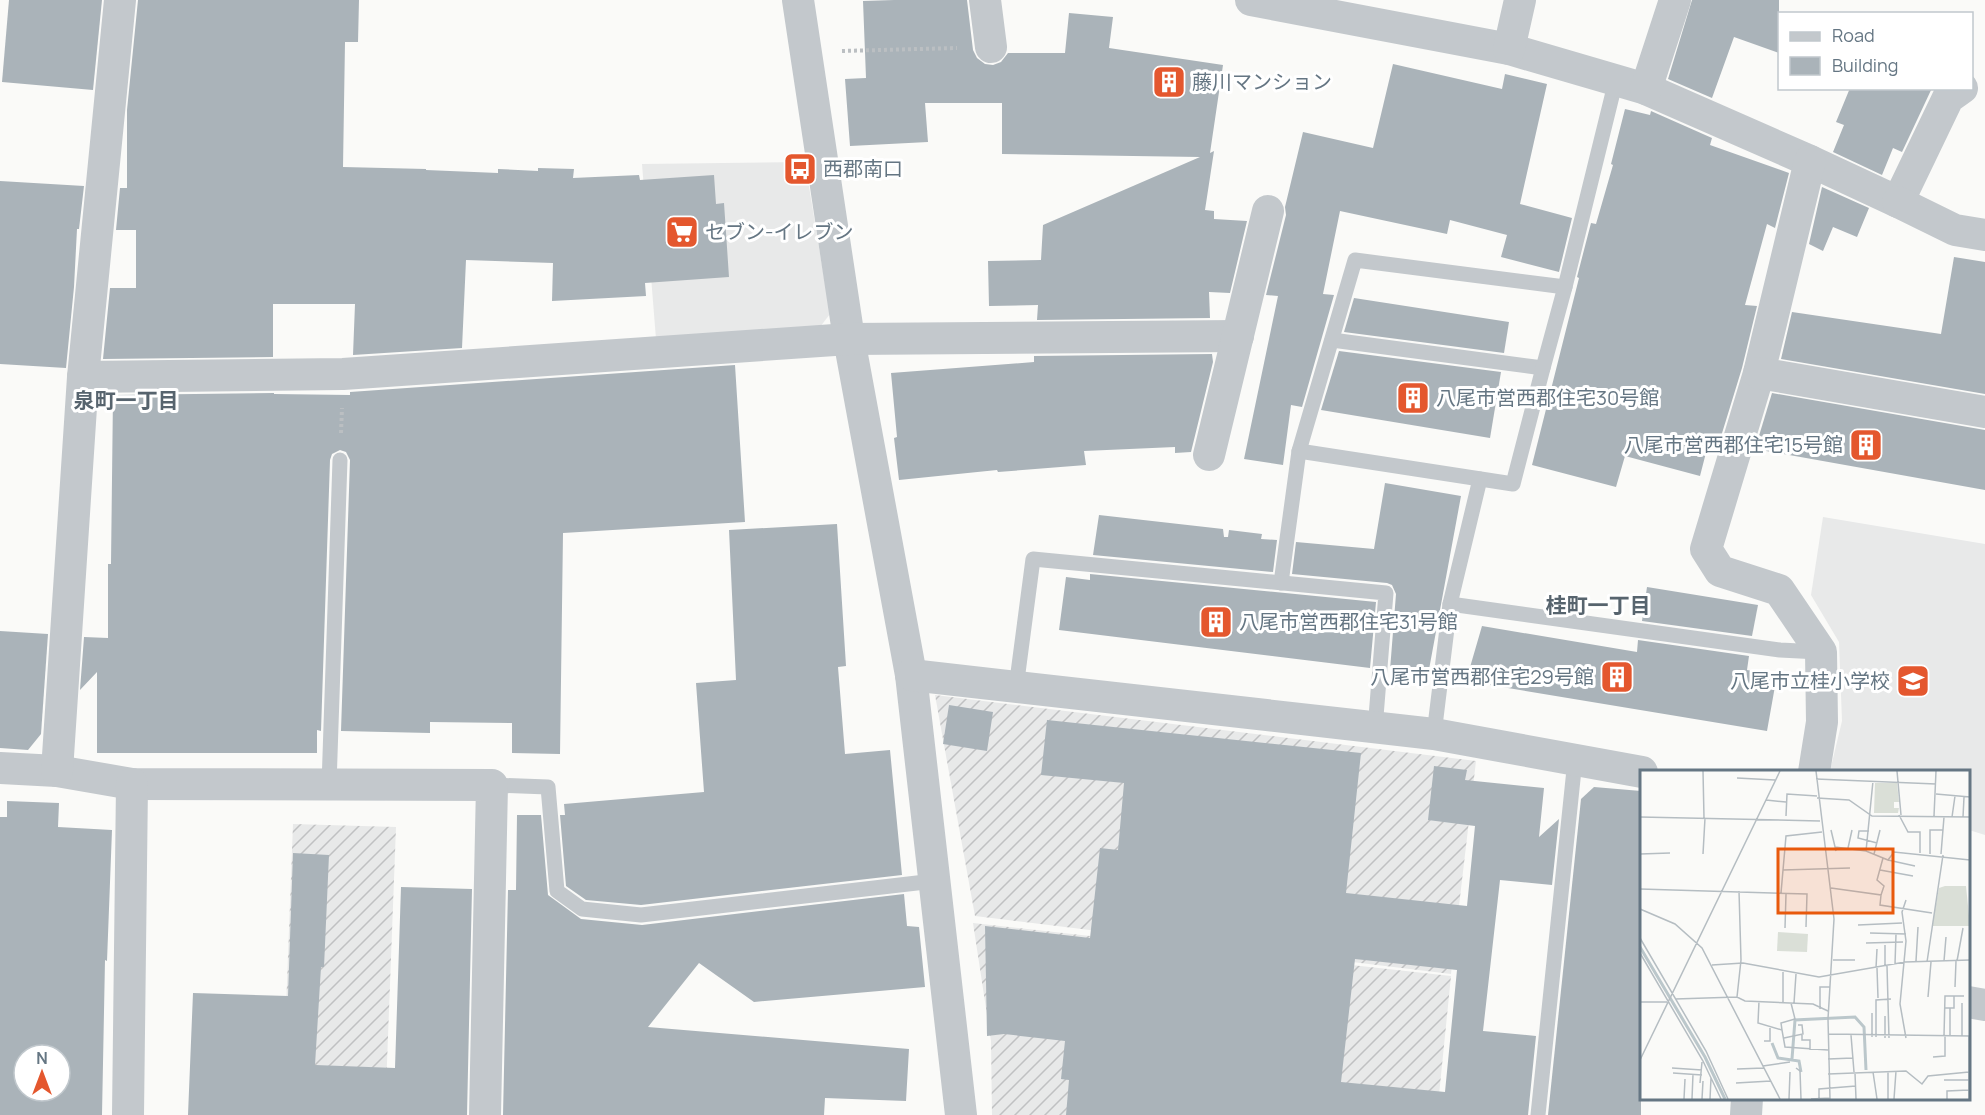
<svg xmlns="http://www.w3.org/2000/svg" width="1985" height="1115" viewBox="0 0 1985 1115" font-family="Manrope,'Noto Sans JP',sans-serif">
<defs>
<pattern id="industrial-furrows" width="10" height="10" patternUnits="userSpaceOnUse" patternTransform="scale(1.5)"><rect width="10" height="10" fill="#e8e9e9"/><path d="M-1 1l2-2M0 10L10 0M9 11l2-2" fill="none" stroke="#c0c1c2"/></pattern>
</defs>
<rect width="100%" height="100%" fill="#fafaf8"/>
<g fill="#e8e9e9">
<path d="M 805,162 L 830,314 L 820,327 L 656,339 L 642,164 Z"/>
<path d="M 1823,517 L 1985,544 L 1985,835 L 1969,830 L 1968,772 L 1830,771 L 1842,721 L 1839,642 L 1811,595 Z"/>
</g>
<g fill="url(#industrial-furrows)">
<path d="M 935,695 L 1476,761 L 1451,974 L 975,916 Z"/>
<path d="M 293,824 L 396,827 L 385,1115 L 282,1115 Z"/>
<path d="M 973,923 L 1451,976 L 1437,1115 L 992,1115 L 991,1041 Z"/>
</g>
<g fill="#aab3b9" fill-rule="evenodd">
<path d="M 9,0 L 102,0 L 93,90 L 2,82 Z"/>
<path d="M 138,0 L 359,0 L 358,42 L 345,42 L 343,167 L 426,169 L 426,170 L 498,173 L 498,169 L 538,171 L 538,168 L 574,169 L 573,178 L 639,175 L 640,180 L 714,175 L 716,204 L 724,203 L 729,277 L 645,283 L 646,296 L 552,301 L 553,263 L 466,260 L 462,348 L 353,355 L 355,304 L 273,304 L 273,357 L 103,359 L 110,288 L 136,288 L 136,230 L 116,230 L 120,188 L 127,188 L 127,110 Z"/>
<path d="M 894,0 L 967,0 L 973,50 L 977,58 L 985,64 L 993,65 L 1001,62 L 1008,53 L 1065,53 L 1069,13 L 1113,17 L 1109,48 L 1223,65 L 1210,153 L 1214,151 L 1205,210 L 1214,211 L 1214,219 L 1247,221 L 1230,293 L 1209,292 L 1210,318 L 1037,320 L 1038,305 L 989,306 L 988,261 L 1041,260 L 1043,225 L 1200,157 L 1002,154 L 1002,103 L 925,103 L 928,142 L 850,146 L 845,79 L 866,78 L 863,1 Z"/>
<path d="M 1692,0 L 1779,0 L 1779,53 L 1734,37 L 1712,98 L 1668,79 Z"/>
<path d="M 1393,64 L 1502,89 L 1505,74 L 1547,84 L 1520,204 L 1572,218 L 1559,272 L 1501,257 L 1507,235 L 1450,220 L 1447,234 L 1340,211 L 1323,294 L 1334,295 L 1302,407 L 1291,405 L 1283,465 L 1244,459 L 1278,296 L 1266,295 L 1286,215 L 1285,207 L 1303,132 L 1373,148 Z"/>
<path d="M 1850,88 L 1932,88 L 1902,152 L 1893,148 L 1882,175 L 1833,152 L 1844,125 L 1836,122 Z"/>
<path d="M 1625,109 L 1650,115 L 1651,111 L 1712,138 L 1710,145 L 1789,173 L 1775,228 L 1767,224 L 1745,305 L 1757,306 L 1742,368 L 1719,443 L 1709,441 L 1700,476 L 1625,456 L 1616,487 L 1532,465 L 1579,278 L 1577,277 L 1591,223 L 1596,224 L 1613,165 L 1611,164 Z"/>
<path d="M 0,181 L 84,186 L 79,229 L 77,229 L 74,287 L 66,368 L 0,364 Z"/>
<path d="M 1822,187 L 1869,208 L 1857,237 L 1833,227 L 1823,251 L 1809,244 Z"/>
<path d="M 1954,257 L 1985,262 L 1985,394 L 1781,359 L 1792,312 L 1941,334 Z"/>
<path d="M 1354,298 L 1509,322 L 1504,353 L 1344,332 Z"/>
<path d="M 1339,351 L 1501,372 L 1490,438 L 1321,410 Z"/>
<path d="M 1212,354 L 1213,362 L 1191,452 L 1175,453 L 1175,447 L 1084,451 L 1086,465 L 998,472 L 997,470 L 899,480 L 894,438 L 897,437 L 891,373 L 1034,362 L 1034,356 Z"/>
<path d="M 735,365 L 745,522 L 563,533 L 560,754 L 512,753 L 512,723 L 430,722 L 430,733 L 341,731 L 350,460 L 346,452 L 340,450 L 332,454 L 330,460 L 321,731 L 317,730 L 317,753 L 97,753 L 97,672 L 80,690 L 84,637 L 108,638 L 108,564 L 111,564 L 113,395 L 274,393 L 274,394 L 350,395 L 350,392 Z"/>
<path d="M 1772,393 L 1985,430 L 1985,490 L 1755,449 Z"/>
<path d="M 1385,483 L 1461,496 L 1428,675 L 1390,670 L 1396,594 L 1392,585 L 1387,583 L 1292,574 L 1296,542 L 1374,549 Z"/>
<path d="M 1099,515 L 1223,529 L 1224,537 L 1228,537 L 1229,530 L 1262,534 L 1261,539 L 1277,540 L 1273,572 L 1093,555 Z"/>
<path d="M 837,524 L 846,666 L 838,667 L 845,754 L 890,750 L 902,875 L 641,905 L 586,900 L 566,886 L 560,815 L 565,815 L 564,804 L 704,792 L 696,683 L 736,680 L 729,530 Z"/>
<path d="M 1090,574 L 1376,602 L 1370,668 L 1059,630 L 1066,577 L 1090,580 Z"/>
<path d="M 1647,587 L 1758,605 L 1752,636 L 1642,621 Z"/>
<path d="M 1482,626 L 1637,652 L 1638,640 L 1749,656 L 1747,670 L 1777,675 L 1767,731 L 1466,681 Z"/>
<path d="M 0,631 L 48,634 L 41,734 L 28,750 L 0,748 Z"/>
<path d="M 949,705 L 993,712 L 987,751 L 943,744 Z"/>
<path d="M 1047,720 L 1361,753 L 1346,893 L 1467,906 L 1475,826 L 1428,820 L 1434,766 L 1467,770 L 1465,780 L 1544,788 L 1539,837 L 1559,819 L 1552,885 L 1500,880 L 1483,1031 L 1536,1036 L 1528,1115 L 1066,1115 L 1069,1080 L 1061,1079 L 1065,1041 L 1004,1034 L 987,1036 L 985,926 L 1090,938 L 1100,848 L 1118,850 L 1124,783 L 1041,775 ZM 1355,959 L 1457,970 L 1445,1092 L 1341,1082 Z"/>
<path d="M 1594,787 L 1641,791 L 1641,1115 L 1548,1115 L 1581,799 Z"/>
<path d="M 7,801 L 59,803 L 58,827 L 112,830 L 107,961 L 105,960 L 102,1115 L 0,1115 L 0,817 L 7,817 ZM 24,1055 L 60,1055 L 60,1091 L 24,1091 Z"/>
<path d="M 517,815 L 541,815 L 548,895 L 581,919 L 642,925 L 904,894 L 907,926 L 919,927 L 925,987 L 754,1002 L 699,963 L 648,1027 L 909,1049 L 906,1101 L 825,1098 L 824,1115 L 503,1115 L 508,890 L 516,890 Z"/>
<path d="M 293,853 L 329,855 L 324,967 L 321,967 L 315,1065 L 395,1068 L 401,887 L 472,889 L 467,1115 L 188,1115 L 193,993 L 288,996 Z"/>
</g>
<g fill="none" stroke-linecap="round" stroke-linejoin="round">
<g stroke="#bbbfc2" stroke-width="4" stroke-dasharray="3 3" stroke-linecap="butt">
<path d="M 842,51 L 957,48"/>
<path d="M 341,433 L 342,408"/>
</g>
<g stroke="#c3c8cc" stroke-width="15">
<path d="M 1332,340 L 1543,368"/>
<path d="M 1299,451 L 1355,260 L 1565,287"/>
<path d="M 1281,583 L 1299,451 L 1513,484 L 1543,368 L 1565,287 L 1616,80"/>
<path d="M 1450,604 L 1480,479"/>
<path d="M 1016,688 L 1033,559 L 1386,593 L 1375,729"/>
<path d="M 1434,734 L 1450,604 L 1780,650 L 1819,652"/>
<path d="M 329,785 L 340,460"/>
<path d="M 492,785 L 548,787 L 557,891 L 582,909 L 641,915 L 934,881"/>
<path d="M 1538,1115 L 1575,760"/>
</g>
<g stroke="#c3c8cc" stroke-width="32">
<path d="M 798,0 L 849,339 L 911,675 L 961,1115"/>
<path d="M 985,0 L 991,47"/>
<path d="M 1251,0 L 1509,49 L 1646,89 L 1810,161 L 1898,202 L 1948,98 L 1962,88"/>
<path d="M 1509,49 L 1520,0"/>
<path d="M 1646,89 L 1675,0"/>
<path d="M 1810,161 L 1759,373 L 1706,549 L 1720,571 L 1779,590 L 1821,652 L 1822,722 L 1814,772"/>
<path d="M 1898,202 L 1955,230 L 1985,235"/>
<path d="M 1759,373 L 1985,412"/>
<path d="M 83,377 L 343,374 L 849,339 L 1238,336"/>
<path d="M 1209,455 L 1268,211"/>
<path d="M 911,675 L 1434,734 L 1642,772"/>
<path d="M 0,768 L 57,771 L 132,784 L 492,785 L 485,1115"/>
<path d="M 57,771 L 83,377 L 120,0"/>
<path d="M 1968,1002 L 1985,1005"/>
<path d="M 128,1115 L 132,784"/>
<path d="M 1746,1115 L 1747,1098"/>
</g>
</g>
<defs>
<g id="building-square" transform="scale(1.725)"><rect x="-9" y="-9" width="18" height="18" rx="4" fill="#e4572e" stroke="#fff"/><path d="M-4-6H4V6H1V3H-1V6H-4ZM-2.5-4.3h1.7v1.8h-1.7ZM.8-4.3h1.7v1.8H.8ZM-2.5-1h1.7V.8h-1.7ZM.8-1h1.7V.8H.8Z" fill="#fff"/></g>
<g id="bus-square" transform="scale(1.725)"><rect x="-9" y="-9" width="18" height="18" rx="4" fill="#e4572e" stroke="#fff"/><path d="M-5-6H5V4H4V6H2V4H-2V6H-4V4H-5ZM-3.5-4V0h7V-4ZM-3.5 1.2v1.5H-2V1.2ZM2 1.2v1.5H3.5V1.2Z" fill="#fff"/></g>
<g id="supermarket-square" transform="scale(1.725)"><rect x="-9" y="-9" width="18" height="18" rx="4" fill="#e4572e" stroke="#fff"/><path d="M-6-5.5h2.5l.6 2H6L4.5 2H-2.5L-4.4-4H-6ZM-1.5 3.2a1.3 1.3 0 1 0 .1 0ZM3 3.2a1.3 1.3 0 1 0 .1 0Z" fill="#fff"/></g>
<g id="school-square" transform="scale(1.725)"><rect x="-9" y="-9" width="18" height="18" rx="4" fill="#e4572e" stroke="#fff"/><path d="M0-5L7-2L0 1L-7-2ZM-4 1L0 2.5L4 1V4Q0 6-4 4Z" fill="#fff"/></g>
</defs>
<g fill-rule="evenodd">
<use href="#building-square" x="1169" y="82"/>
<use href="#bus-square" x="800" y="169"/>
<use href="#supermarket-square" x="682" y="232"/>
<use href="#building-square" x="1413" y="398"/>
<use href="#building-square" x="1866" y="445"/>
<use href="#building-square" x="1216" y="622"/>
<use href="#building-square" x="1617" y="677"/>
<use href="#school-square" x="1913" y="681"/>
</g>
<g text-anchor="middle" stroke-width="6" stroke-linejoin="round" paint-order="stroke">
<g font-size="20" fill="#657683" stroke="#fff" text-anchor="start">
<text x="1192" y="89">藤川マンション</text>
<text x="823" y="176">西郡南口</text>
<text x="705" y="239">セブン-イレブン</text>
<text x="1436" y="405">八尾市営西郡住宅30号館</text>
<text x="1843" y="452" text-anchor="end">八尾市営西郡住宅15号館</text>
<text x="1239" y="629">八尾市営西郡住宅31号館</text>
<text x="1594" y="684" text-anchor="end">八尾市営西郡住宅29号館</text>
<text x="1890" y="688" text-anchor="end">八尾市立桂小学校</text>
</g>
<g font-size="21" font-weight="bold" fill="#57646e" stroke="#fff">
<text x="126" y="408">泉町一丁目</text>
<text x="1598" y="613">桂町一丁目</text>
</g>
</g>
<g transform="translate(1640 770)">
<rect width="330" height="330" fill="#fafaf8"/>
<path d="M 138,162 L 168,164 L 167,182 L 137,181 Z" fill="#dadfd7"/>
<path d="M 235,13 L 257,13 L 259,32 L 254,32 L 254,38 L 259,38 L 258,43 L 234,43 ZM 305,116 L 326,116 L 330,156 L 292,156 L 299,118 Z" fill="#dadfd7"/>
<path fill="none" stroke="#bbc7cb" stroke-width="3" d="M 0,177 L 65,287 L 85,329M 132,273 L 138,288 L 159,291 L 161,302M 152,289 L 155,250 L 215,247 L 224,257 L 226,300"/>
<path fill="none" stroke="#b5bdc2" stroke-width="1.5" d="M 63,1 L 64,48M 176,1 L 194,149 L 188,249 L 190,329M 257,1 L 261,45M 97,8 L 135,10M 176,9 L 296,14M 296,24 L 330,27M 177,28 L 209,30 L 232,46 L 330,47M 126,30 L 146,32M 259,45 L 268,62 L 280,62 L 280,83M 146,46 L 147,24 L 177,26M 294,46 L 296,1M 0,47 L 180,51M 312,47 L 315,26M 323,47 L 324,27M 191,60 L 196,81M 229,61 L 219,61 L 218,68 L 237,73M 195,77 L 226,81 L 248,90 L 254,82 L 330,90M 208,78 L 212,60M 226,81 L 233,11M 0,84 L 30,83M 63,84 L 65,48M 234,84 L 240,60M 290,84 L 290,60 L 303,60M 301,84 L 304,47M 248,90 L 275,96M 143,100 L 210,98M 240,100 L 273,106M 191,118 L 241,125 L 240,135 L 292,143M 0,119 L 167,124 L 166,157M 141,123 L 146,66 L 182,62M 241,125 L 244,116 L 237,110 L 243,88M 0,139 L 35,154 L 62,178 L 140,329M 218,155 L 262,153M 145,158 L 146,124M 230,163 L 266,164M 0,168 L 66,281 L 88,329M 226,173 L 263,172M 0,183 L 63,291 L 81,329M 193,190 L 215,190M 276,191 L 278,157M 304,191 L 306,167M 317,191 L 323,158M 287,192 L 303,85M 255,194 L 256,164M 72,195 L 103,193 L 179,207 L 265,192 L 330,190M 245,196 L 245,175M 247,196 L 249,268M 236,198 L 237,179M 237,198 L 238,228M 315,217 L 316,191M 97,227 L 101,190 L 99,121M 288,227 L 291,192M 35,229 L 97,227 L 105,231 L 173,234 L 188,241M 119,231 L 118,253 L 142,260 L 145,277 L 188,280M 0,232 L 27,232M 143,233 L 143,202M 154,233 L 156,204M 304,238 L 314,238 L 314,226M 180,239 L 180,217 L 190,217M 245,246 L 245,268M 142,260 L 141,253 L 155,249 L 151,233M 188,264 L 330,266M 162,265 L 162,270 L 170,270 L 170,280M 211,265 L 214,302M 304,266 L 305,226 L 324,226M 310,266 L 310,238M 322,266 L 322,233M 232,267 L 232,243M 236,267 L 236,230 L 251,229M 144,268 L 163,264 L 162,255 L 158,255M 266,268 L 260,234 L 266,171 L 262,142 L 266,130M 124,271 L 130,271 L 130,258M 293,287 L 305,286 L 305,266M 188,289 L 213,288M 0,290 L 140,1M 123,296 L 150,292M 32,298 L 62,300M 156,298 L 160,301 L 161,329M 97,299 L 124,298M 233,302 L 237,329M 248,302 L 248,329M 33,303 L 62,305M 215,303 L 216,329M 188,304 L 266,301 L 282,314 L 288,306 L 329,302M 304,310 L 329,310M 60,313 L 62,292M 96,313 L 131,311M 179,328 L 179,319 L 216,316M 44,329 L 45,309M 52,329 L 53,304M 62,329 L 63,311M 70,329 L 71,308M 149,329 L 150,302M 171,329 L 190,328M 254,329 L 256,301M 307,329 L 307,321 L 329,320M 329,329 L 329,266"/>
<path fill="#e8590c" fill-opacity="0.15" stroke="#e8590c" stroke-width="3" d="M 138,79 L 253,79 L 253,143 L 138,143 Z"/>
<rect width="330" height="330" fill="none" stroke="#657683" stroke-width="3"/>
</g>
<rect x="1778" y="12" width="195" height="78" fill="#ffffff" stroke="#c1c8cd" stroke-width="1.5"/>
<rect x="1790" y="32" width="30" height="9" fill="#c3c8cc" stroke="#c1c8cd" stroke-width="1.5"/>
<text x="1832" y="42" font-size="18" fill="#657683">Road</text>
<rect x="1790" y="57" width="30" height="18" fill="#aab3b9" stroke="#c1c8cd" stroke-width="1.5"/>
<text x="1832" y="72" font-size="18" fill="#657683">Building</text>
<g transform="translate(42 1073)"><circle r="28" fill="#ffffff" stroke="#c1c8cd" stroke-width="1.5"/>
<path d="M0-4.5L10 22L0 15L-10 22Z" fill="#e4572e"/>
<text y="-9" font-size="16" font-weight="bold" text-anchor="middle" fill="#657683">N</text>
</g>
</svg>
